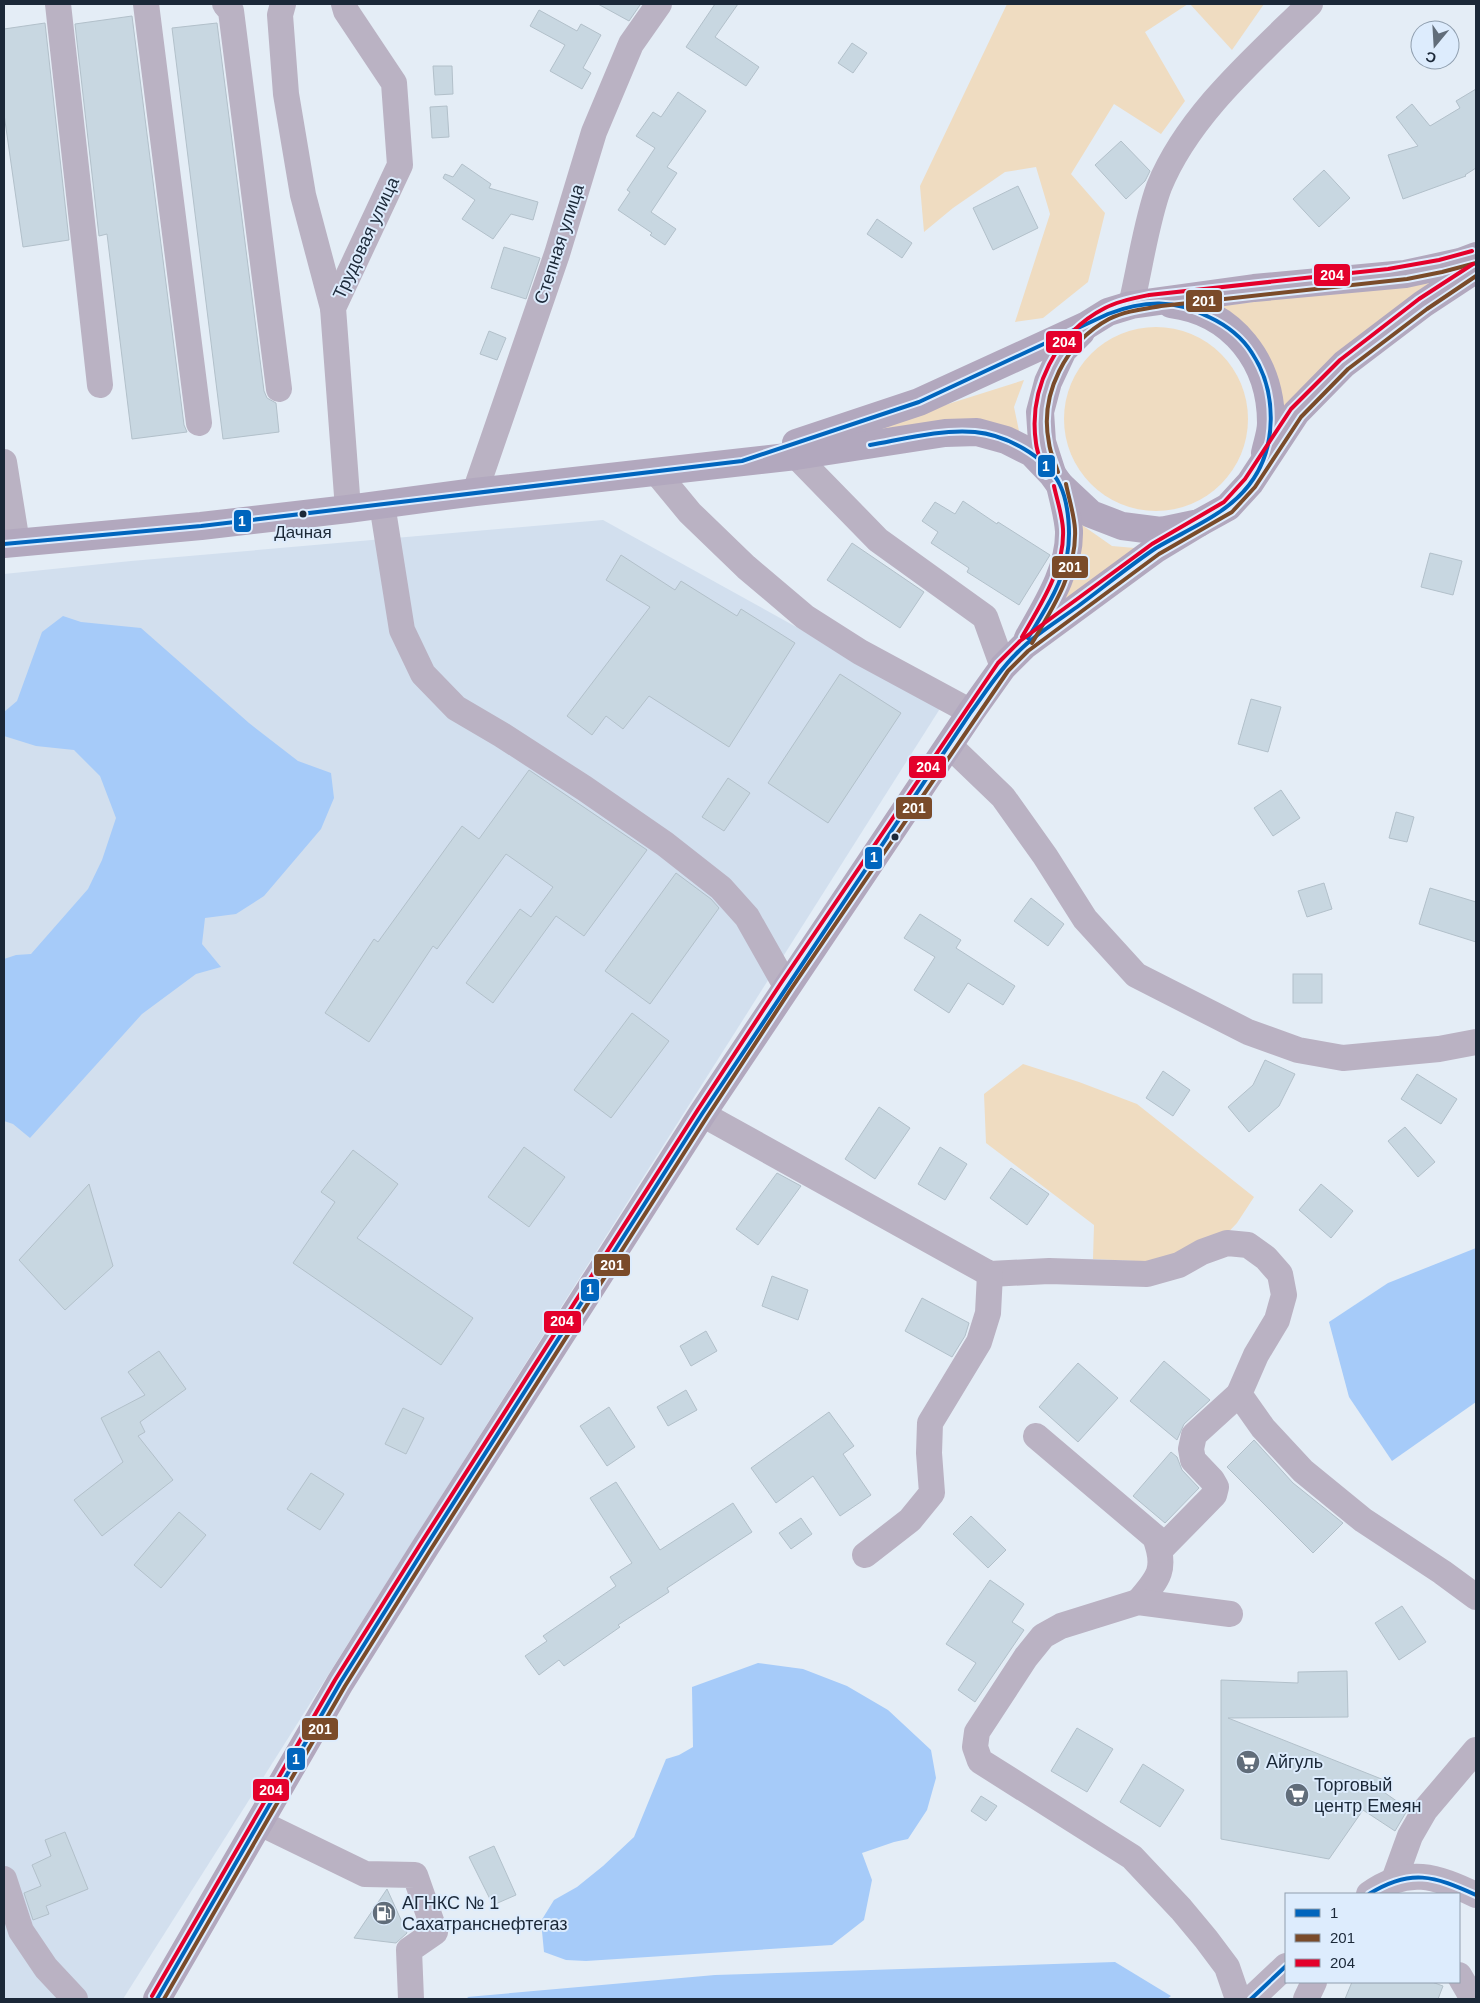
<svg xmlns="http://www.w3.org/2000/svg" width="1480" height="2003" viewBox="0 0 1480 2003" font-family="Arial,sans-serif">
<rect width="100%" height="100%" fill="#e4edf6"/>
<path fill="#d2dfee" d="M 603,520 L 941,707 L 123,1999 L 4,1999 L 4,574 L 131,561 Z"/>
<g fill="#efdcc1">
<path d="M 1007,4 L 1188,4 L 1145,32 L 1185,101 L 1161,134 L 1114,104 L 1071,174 L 1105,213 L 1088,282 L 1043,318 L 1015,322 L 1050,214 L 1036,167 L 1005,172 L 953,208 L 924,232 L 920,186 Z"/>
<path d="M 1190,4 L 1264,4 L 1232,50 Z"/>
<path d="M 1442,278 L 1285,426 L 1214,307 Z"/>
<circle cx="1156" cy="419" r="92"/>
<path d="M 1024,380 L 1014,407 L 1019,431 L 869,429 Z"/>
<path d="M 1082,525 L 1112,546 L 1146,549 L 1057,618 Z"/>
<path d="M 1023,1064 L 1079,1082 L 1137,1104 L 1254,1197 L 1237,1223 L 1198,1264 L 1093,1259 L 1094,1225 L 986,1143 L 984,1094 Z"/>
</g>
<g fill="#a6cbf9">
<path d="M 63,616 L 81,622 L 141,628 L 249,723 L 298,761 L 331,773 L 334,798 L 321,829 L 264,896 L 236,914 L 205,918 L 202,944 L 221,967 L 196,974 L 142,1014 L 30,1138 L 13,1124 L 4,1121 L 4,959 L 16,955 L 31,954 L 88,889 L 102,860 L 116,818 L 100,776 L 74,750 L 36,746 L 4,736 L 4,712 L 17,701 L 42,632 Z"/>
<path d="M 1476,1248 L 1476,1402 L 1392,1461 L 1349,1397 L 1329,1322 L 1388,1283 Z"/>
<path d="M 758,1663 L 803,1669 L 847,1686 L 888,1710 L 931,1750 L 936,1778 L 927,1810 L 908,1839 L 894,1842 L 862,1853 L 872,1880 L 864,1920 L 832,1945 L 586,1961 L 566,1960 L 544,1952 L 541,1921 L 554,1900 L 577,1887 L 603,1866 L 634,1837 L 666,1759 L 679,1755 L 693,1747 L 692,1687 Z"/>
<path d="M 1115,1962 L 1171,1996 L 1167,1999 L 470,1999 L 467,1997 L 715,1975 Z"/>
</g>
<g fill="#c8d7e1" stroke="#b2c0ca">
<path d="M 598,4 L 637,4 L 640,5 L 629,21 Z"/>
<path d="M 715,4 L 738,4 L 715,37 L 759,67 L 746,86 L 686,47 Z"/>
<path d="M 539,10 L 577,31 L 581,24 L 601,35 L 583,68 L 591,73 L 582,89 L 550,71 L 565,45 L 530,26 Z"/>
<path d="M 132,16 L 184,425 L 187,432 L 132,439 L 107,234 L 99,236 L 75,24 Z"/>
<path d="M 45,23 L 69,240 L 23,247 L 4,114 L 4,29 Z"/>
<path d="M 217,23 L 264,391 L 267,398 L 276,403 L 279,432 L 223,439 L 172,28 Z"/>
<path d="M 852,43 L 867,53 L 853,73 L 838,63 Z"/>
<path d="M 433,66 L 452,66 L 453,94 L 435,95 Z"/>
<path d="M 1476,89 L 1476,168 L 1465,175 L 1466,176 L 1403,199 L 1388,155 L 1418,146 L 1396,117 L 1412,104 L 1430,126 L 1460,108 L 1456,101 Z"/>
<path d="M 678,92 L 706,111 L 667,167 L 677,173 L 651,212 L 676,229 L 665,245 L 650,235 L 652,233 L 618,210 L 630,192 L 627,190 L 655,148 L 636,136 L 653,112 L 661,117 Z"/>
<path d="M 447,106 L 449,137 L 432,138 L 430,107 Z"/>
<path d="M 1121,141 L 1150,171 L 1145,181 L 1126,199 L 1095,165 Z"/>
<path d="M 462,164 L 491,184 L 489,188 L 538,202 L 533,220 L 511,214 L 493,239 L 462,219 L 475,200 L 443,178 L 445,174 L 453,177 Z"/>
<path d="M 1324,170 L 1350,198 L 1319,227 L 1293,199 Z"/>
<path d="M 1018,186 L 1038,228 L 993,250 L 973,208 Z"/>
<path d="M 877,219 L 912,243 L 902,258 L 867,234 Z"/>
<path d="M 504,247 L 540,258 L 526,299 L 491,288 Z"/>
<path d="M 489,331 L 506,338 L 497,360 L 480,354 Z"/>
<path d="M 963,501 L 997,524 L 998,522 L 1050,555 L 1019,605 L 967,572 L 969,568 L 931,543 L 938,532 L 922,521 L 935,502 L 955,514 Z"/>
<path d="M 852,543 L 924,592 L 900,628 L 827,580 Z"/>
<path d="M 1430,553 L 1462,561 L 1453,595 L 1421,587 Z"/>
<path d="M 621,555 L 675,590 L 681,581 L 737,616 L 741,609 L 795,643 L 729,747 L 649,696 L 623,729 L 606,716 L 592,735 L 567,716 L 650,607 L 606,580 Z"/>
<path d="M 840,674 L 901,713 L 828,823 L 768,783 Z"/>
<path d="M 1251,699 L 1281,707 L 1268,752 L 1238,744 Z"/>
<path d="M 529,770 L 647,850 L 584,936 L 556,916 L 493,1003 L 466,983 L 520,909 L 531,917 L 553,887 L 506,854 L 437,949 L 433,946 L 369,1042 L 325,1013 L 374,939 L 378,942 L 462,826 L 479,839 Z"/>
<path d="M 728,778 L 750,793 L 724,831 L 702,817 Z"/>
<path d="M 1281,790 L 1300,818 L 1273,836 L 1254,808 Z"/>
<path d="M 1396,812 L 1414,817 L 1407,842 L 1389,838 Z"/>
<path d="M 676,873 L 711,899 L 719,908 L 650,1004 L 605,971 Z"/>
<path d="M 1324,883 L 1332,909 L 1307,917 L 1298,891 Z"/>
<path d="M 1430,888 L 1476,902 L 1476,942 L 1419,924 Z"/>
<path d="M 1031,898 L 1064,924 L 1048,946 L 1014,921 Z"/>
<path d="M 920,914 L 961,940 L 956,948 L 1015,986 L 1003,1005 L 968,983 L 949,1013 L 914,990 L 935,957 L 904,938 Z"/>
<rect x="1293" y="974" width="29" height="29"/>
<path d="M 632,1013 L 669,1041 L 611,1118 L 574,1090 Z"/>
<path d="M 1265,1060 L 1295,1074 L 1279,1106 L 1249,1132 L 1228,1107 L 1253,1085 Z"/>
<path d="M 1163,1071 L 1190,1090 L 1173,1116 L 1146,1098 Z"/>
<path d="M 1417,1074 L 1457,1099 L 1441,1124 L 1401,1099 Z"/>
<path d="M 879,1107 L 910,1128 L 875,1179 L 845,1159 Z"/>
<path d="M 1405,1127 L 1435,1162 L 1418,1177 L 1388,1141 Z"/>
<path d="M 524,1147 L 565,1177 L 529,1227 L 488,1197 Z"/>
<path d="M 940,1147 L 967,1164 L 945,1200 L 918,1184 Z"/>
<path d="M 353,1150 L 398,1184 L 357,1238 L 473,1318 L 441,1365 L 293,1263 L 335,1202 L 321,1192 Z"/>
<path d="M 1011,1168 L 1049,1194 L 1027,1225 L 990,1198 Z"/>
<path d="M 777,1173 L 801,1186 L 758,1245 L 736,1229 Z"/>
<path d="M 89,1184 L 113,1266 L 65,1310 L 19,1260 Z"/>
<path d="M 1321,1184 L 1353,1211 L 1331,1238 L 1299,1210 Z"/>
<path d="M 772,1276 L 808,1290 L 798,1320 L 762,1306 Z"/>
<path d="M 922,1298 L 969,1323 L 965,1336 L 952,1357 L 905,1331 Z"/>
<path d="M 706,1331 L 717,1351 L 691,1366 L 680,1346 Z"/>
<path d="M 159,1351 L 186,1389 L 140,1422 L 145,1432 L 138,1436 L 173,1480 L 102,1536 L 74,1500 L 123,1462 L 101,1418 L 145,1395 L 128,1372 Z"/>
<path d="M 1164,1361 L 1210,1400 L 1184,1424 L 1177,1440 L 1130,1401 Z"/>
<path d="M 1078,1363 L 1118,1398 L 1078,1442 L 1039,1407 Z"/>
<path d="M 686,1390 L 697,1410 L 668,1426 L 657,1407 Z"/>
<path d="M 609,1407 L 635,1447 L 607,1466 L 580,1426 Z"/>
<path d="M 403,1408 L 424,1418 L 406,1454 L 385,1444 Z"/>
<path d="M 829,1412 L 854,1446 L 843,1454 L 871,1495 L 840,1516 L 813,1476 L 776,1503 L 751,1468 Z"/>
<path d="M 1254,1440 L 1293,1483 L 1343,1523 L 1313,1553 L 1227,1467 Z"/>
<path d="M 1171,1452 L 1177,1457 L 1182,1470 L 1199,1488 L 1165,1523 L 1133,1496 Z"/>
<path d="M 311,1473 L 344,1494 L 320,1530 L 287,1509 Z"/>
<path d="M 616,1482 L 660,1550 L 733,1503 L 752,1532 L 667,1588 L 669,1592 L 618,1625 L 620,1627 L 564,1666 L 559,1660 L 539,1675 L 525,1656 L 547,1641 L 543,1636 L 616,1586 L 610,1577 L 632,1563 L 590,1498 Z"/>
<path d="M 179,1512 L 206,1535 L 161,1588 L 134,1565 Z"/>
<path d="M 971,1516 L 1006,1550 L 988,1568 L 953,1534 Z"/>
<path d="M 801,1518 L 812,1534 L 791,1549 L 779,1533 Z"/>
<path d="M 990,1580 L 1024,1604 L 1012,1622 L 1024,1630 L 975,1702 L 958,1690 L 976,1663 L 946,1644 Z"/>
<path d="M 1402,1606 L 1426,1642 L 1399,1660 L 1375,1623 Z"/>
<path d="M 1347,1671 L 1348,1717 L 1228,1718 L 1384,1780 L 1378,1788 L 1408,1809 L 1395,1831 L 1363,1810 L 1329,1859 L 1221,1839 L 1221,1680 L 1298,1683 L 1298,1672 Z"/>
<path d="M 1077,1728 L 1113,1749 L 1087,1792 L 1051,1771 Z"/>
<path d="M 1143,1764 L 1184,1790 L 1160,1827 L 1120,1802 Z"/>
<path d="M 981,1796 L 997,1806 L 986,1821 L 971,1811 Z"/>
<path d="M 65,1832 L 88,1889 L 46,1906 L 49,1914 L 33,1920 L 24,1893 L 41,1886 L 32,1865 L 51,1856 L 45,1840 Z"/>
<path d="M 494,1846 L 516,1895 L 493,1905 L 469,1857 Z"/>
<path d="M 387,1889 L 407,1933 L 396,1943 L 354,1938 Z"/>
<path d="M 1352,1982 L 1432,1982 L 1443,1986 L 1438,1999 L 1345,1999 Z"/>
</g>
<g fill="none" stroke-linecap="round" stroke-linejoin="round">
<g stroke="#bab2c3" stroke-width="26">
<path d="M 58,4 L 100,385"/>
<path d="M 146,4 L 199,423"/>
<path d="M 225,4 L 231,11 L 279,389"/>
<path d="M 283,4 L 280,15 L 286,94 L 303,195 L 333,308"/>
<path d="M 344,4 L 346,11 L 394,83 L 400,165 L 333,308 L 348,509"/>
<path d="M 1131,305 C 1140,268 1146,222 1159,187 C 1188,115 1256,57 1310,4"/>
<path d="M 796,456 L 878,540 L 985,617 L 1003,667"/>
<path d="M 4,462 L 17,543"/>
<path d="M 657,473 L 690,513 L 746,567 L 805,617 L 860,652 L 971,712"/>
<path d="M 475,492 L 557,254 L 594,132 L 631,44 L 659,4"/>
<path d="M 382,504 L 402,630 L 423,674 L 456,708 L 502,735 L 584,788 L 665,844 L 721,888 L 747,917 L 786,986"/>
<path d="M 949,745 L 1003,797 L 1045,856 L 1085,919 L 1136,975 L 1248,1032 L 1298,1050 L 1343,1058 L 1439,1049 L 1476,1042"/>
<path d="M 702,1114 L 990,1274 L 1049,1271 L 1147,1274 L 1179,1265 L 1202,1252 L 1227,1243 L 1248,1245 L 1266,1258 L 1280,1274 L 1284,1295 L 1277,1320 L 1256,1355 L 1239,1394 L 1263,1428 L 1303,1471 L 1363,1520 L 1442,1572 L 1476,1597"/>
<path d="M 1036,1436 L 1155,1537 C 1167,1569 1159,1578 1138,1602"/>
<path d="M 1160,1550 L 1214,1495 L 1216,1487 L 1212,1480 L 1193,1460 L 1191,1449 L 1194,1435 L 1239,1394"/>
<path d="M 865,1555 L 910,1520 L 932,1493 L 929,1453 L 930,1423 L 979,1342 L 988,1313 L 990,1274"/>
<path d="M 1230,1614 L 1138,1602 L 1061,1626 L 1043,1636 L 1026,1657 L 977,1732 L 975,1747 L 980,1761 L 1132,1857 L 1181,1909 L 1206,1939 L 1227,1967 L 1238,1999"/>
<path d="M 260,1823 L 365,1874 L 415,1875 L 435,1932 L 409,1950 L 411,1999"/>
<path d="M 4,1879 L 21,1931 L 46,1968 L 75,1999"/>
<path d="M 1394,1880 L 1410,1836 L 1425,1810 L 1476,1750"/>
<path d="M 1369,1894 C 1408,1866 1436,1876 1476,1895"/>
<path d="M 1459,1975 L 1473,1999"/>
<path d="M 1251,1999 L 1286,1966"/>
<path d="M 1306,1999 L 1314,1982"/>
</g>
<g stroke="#b2a8be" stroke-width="28">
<path d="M 1171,304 C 1233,312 1271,362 1271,423 C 1271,433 1267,443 1265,453"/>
<path d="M 796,443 L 919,402 L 1087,325 L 1108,312 L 1131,305 L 1254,288 L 1405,274 L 1460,262 L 1476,256"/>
<path d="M 1052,473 L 1042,442 L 1040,412 L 1048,382 L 1063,350 L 1081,332"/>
<path d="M 4,544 L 201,526 L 348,509 L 475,492 L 796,456 L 945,433 L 977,432 L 1006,440 L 1032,453 L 1052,474 L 1060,485 L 1091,514 L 1122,526 L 1161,531 L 1199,523 L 1228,507 L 1250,483 L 1296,413 L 1344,364 L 1423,304 L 1476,269"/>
<path d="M 1028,638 C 1046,606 1070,569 1069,531 C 1068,516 1063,499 1060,485"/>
<path d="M 157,1999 L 340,1683 L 426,1546 L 702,1114 L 971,712 L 1003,667 L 1024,646 L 1156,549 L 1199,523"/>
</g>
<g stroke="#ddecfd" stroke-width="8">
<g id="bus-1">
<path d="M 870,445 C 904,439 941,429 975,432 C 1006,435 1046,456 1060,485 C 1069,504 1071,535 1067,556 C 1062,585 1043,613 1028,638"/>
<path d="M 4,544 L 201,526 L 742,461 L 919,402 L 1108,314 C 1144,300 1175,299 1209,317 C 1226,325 1242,337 1252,353 C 1277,391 1278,448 1249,485 C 1226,515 1188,529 1156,548 C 1129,566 1104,587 1077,607 C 1056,622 1033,636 1015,655 C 998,672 985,693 971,712 L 702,1114 L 426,1546 L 340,1683 L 157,1999"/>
<path d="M 1369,1894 C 1411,1868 1434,1876 1476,1895"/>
<path d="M 1251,1999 L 1286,1966"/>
</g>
</g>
<g stroke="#ddecfd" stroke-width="8">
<g id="bus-2">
<path d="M 1058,472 C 1055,462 1050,453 1049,443 C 1039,394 1066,342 1109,319 C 1125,311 1144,309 1161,306 L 1407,279 L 1442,272 L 1476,263"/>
<path d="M 1032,643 C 1053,608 1077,571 1075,529 C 1074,514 1069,499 1066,484"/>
<path d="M 164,1999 L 345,1686 L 431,1549 L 707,1117 L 791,989 L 1008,671 L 1028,651 L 1159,554 L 1232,512 L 1255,487 L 1301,417 L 1348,369 L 1427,309 L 1476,276"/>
</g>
</g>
<g stroke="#ddecfd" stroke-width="8">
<g id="bus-3">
<path d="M 1046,476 C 1043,465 1037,454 1036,443 C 1028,389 1056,333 1105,308 C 1118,301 1134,298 1149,295 L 1388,269 L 1439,260 L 1472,251"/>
<path d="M 1022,637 C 1041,604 1065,568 1063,529 C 1062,514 1057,500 1054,486"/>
<path d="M 152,1996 L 335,1680 L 421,1543 L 697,1111 L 781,983 L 998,663 L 1020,641 L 1152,544 L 1224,502 L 1245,479 L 1291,409 L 1340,360 L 1419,299 L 1473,264"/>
</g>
</g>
<use href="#bus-1" stroke="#0065bd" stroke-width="4"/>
<use href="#bus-2" stroke="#7a4b2a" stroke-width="4"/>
<use href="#bus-3" stroke="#e4002b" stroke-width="4"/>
</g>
<defs>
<g id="supermarket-disc" transform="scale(1.25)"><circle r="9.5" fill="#616d7a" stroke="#ddecfd"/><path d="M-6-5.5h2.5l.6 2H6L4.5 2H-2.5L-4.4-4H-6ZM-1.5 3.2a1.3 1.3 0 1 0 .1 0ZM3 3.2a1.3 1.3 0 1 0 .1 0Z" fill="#fff"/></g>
<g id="fuel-disc" transform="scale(1.25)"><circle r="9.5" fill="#616d7a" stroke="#ddecfd"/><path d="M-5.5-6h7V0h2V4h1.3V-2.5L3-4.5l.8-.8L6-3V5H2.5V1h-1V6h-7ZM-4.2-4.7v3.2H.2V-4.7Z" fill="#fff"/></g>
</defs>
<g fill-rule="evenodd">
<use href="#supermarket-disc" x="1248" y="1762"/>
<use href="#supermarket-disc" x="1297" y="1795"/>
<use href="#fuel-disc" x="384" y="1913"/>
</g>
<g fill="#1b2838" stroke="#ddecfd" stroke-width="2">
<circle cx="303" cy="514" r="4.5"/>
<circle cx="895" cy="837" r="4.5"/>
</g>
<g text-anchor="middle" stroke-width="4" stroke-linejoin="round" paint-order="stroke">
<g font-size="17" fill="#1b2838" stroke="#ddecfd">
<text x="303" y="538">Дачная</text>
</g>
<g font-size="18" fill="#1b2838" stroke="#ddecfd">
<text transform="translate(366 238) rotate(-65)" y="6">Трудовая улица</text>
<text transform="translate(559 244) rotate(-72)" y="6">Степная улица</text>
</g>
<g font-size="18" fill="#1b2838" stroke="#ddecfd" text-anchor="start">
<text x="1266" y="1768">Айгуль</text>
<text x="1314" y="1791">Торговый<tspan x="1314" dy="21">центр Емеян</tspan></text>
<text x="402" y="1909">АГНКС № 1<tspan x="402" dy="21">Сахатранснефтегаз</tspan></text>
</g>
</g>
<g stroke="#ddecfd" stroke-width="2">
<rect x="1313" y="263" width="38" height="24" rx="5" fill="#e4002b"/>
<rect x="1185" y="289" width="38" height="24" rx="5" fill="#7a4b2a"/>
<rect x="1045" y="330" width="38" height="24" rx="5" fill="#e4002b"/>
<rect x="1037" y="454" width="19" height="24" rx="5" fill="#0065bd"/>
<rect x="233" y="509" width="19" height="24" rx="5" fill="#0065bd"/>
<rect x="1051" y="555" width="38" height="24" rx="5" fill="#7a4b2a"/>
<rect x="908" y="755" width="39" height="24" rx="5" fill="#e4002b"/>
<rect x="895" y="796" width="38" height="24" rx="5" fill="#7a4b2a"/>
<rect x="864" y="846" width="19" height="24" rx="5" fill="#0065bd"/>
<rect x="593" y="1253" width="38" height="24" rx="5" fill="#7a4b2a"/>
<rect x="580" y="1278" width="20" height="24" rx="5" fill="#0065bd"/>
<rect x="543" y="1310" width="39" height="24" rx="5" fill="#e4002b"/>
<rect x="301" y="1717" width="38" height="24" rx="5" fill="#7a4b2a"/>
<rect x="286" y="1747" width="20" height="24" rx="5" fill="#0065bd"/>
<rect x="252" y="1778" width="38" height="24" rx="5" fill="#e4002b"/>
</g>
<g font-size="14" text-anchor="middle" font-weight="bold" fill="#fff">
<text x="1332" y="280">204</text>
<text x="1204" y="306">201</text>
<text x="1064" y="347">204</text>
<text x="1046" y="471">1</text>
<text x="242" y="526">1</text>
<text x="1070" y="572">201</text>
<text x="928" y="772">204</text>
<text x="914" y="813">201</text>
<text x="874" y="862">1</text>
<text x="612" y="1270">201</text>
<text x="590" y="1294">1</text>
<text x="562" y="1326">204</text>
<text x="320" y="1734">201</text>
<text x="296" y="1764">1</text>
<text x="271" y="1795">204</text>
</g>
<rect width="1480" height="2003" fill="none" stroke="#1b2838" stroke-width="10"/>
<rect x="1285" y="1893" width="175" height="90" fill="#ddecfd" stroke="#8f9eae"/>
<rect x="1295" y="1909" width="25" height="8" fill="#0065bd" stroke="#8f9eae"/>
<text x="1330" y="1918" font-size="15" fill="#1b2838">1</text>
<rect x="1295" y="1934" width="25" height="8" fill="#7a4b2a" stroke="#8f9eae"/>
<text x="1330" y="1943" font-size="15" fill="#1b2838">201</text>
<rect x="1295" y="1959" width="25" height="8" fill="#e4002b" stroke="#8f9eae"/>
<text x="1330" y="1968" font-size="15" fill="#1b2838">204</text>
<g transform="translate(1435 45) rotate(198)"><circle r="24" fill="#ddecfd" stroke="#8f9eae"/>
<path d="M0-4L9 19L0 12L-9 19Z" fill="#616d7a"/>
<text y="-8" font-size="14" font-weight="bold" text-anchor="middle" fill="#1b2838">С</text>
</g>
</svg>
